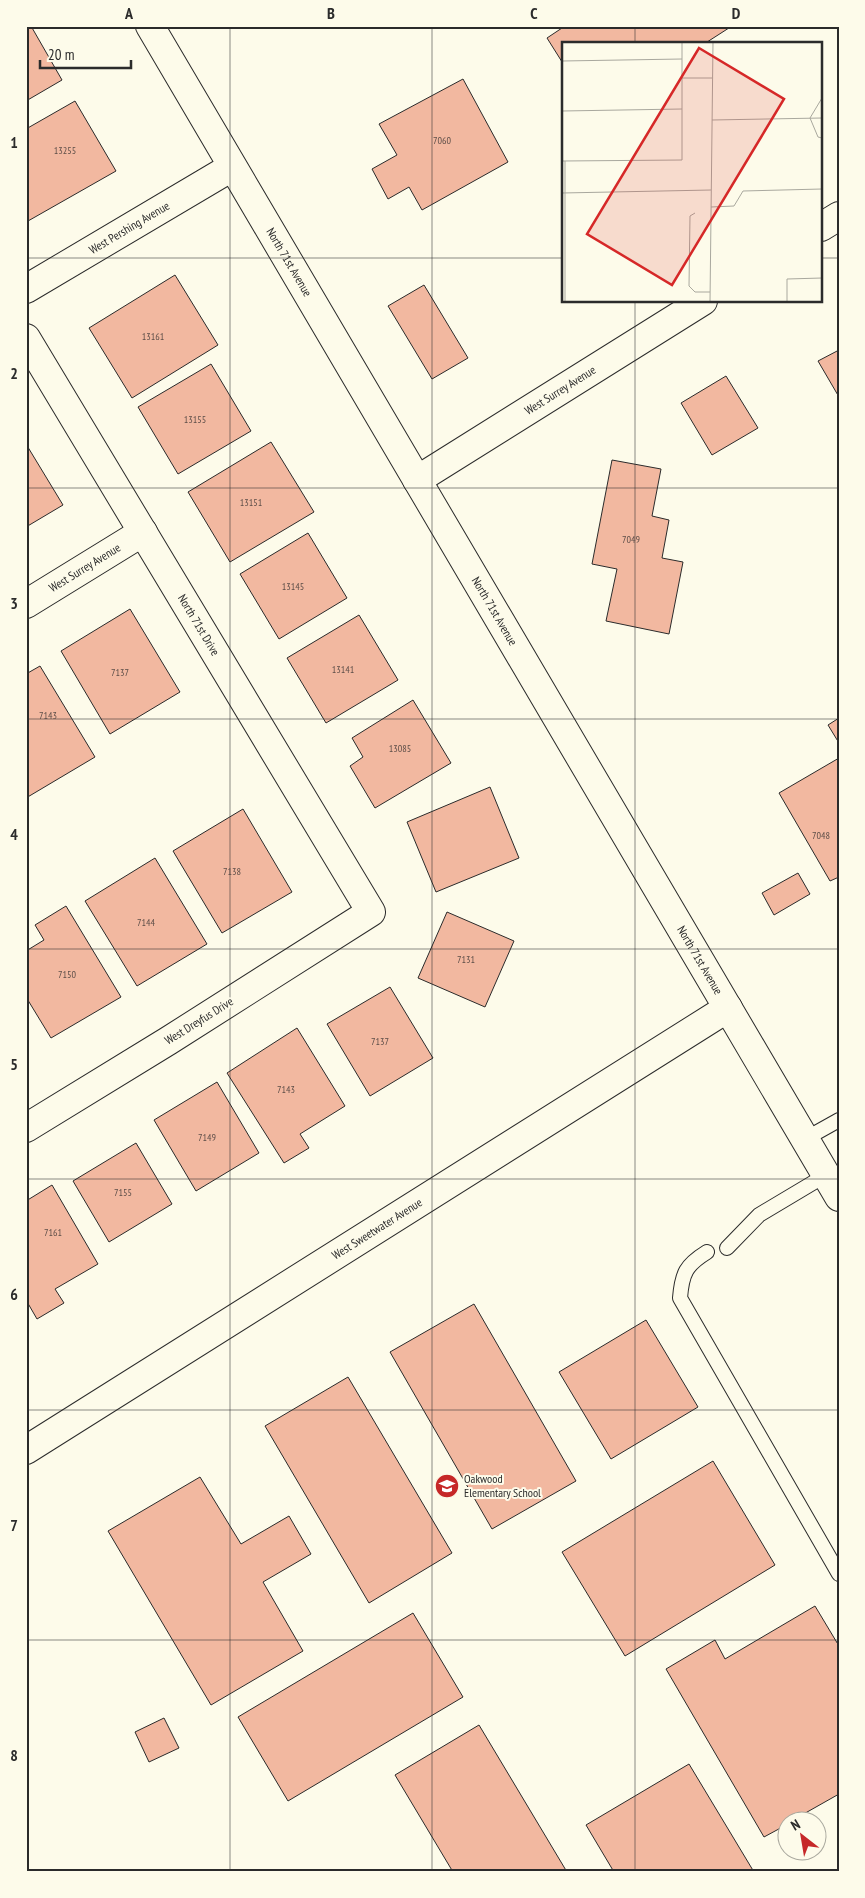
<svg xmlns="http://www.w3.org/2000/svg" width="865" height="1898" viewBox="0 0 865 1898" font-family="'PT Sans Narrow',sans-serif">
<rect width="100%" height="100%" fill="#fdfbea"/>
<g fill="#f2b8a0" stroke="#2b2b2b">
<path d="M 26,26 L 31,26 L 62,80 L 26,101 Z"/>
<path d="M 565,26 L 732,26 L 704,44 L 564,44 L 564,65 L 547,38 Z"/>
<path d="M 463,79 L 508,162 L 422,210 L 409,187 L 388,199 L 372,169 L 397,155 L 379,124 Z"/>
<path d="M 75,101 L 116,171 L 28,221 L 26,217 L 26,129 Z"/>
<path d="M 175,275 L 218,345 L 132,398 L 89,328 Z"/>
<path d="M 424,285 L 468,358 L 432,379 L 388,306 Z"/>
<path d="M 839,350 L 839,397 L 818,361 Z"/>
<path d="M 211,364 L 251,431 L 178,474 L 138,407 Z"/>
<path d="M 726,376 L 758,428 L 712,455 L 681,403 Z"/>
<path d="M 271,442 L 314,512 L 230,562 L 188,492 Z"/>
<path d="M 26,444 L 63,505 L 26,527 Z"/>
<path d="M 612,460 L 661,469 L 652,516 L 669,520 L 662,558 L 683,562 L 669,634 L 606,621 L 617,569 L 592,564 Z"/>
<path d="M 308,533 L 347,598 L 279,639 L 240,574 Z"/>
<path d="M 130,609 L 180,692 L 110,734 L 61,651 Z"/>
<path d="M 359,615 L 398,680 L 326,723 L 287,658 Z"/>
<path d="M 40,666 L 95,757 L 26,798 L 26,674 Z"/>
<path d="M 413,700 L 451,763 L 375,808 L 350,766 L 363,757 L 352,738 Z"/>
<path d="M 839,718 L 839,743 L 828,725 Z"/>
<path d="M 839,758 L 839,877 L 830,881 L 779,793 Z"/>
<path d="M 490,787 L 519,858 L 436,892 L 407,822 Z"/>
<path d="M 243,809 L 292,892 L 222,933 L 173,851 Z"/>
<path d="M 155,858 L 207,944 L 137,986 L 85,901 Z"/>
<path d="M 798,873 L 810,894 L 774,915 L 762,893 Z"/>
<path d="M 66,906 L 121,997 L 51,1038 L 26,997 L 26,951 L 44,940 L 35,925 Z"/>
<path d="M 447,912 L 514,941 L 485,1007 L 418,978 Z"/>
<path d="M 390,987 L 433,1058 L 370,1096 L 327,1024 Z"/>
<path d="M 297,1028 L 345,1106 L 300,1134 L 309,1148 L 284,1163 L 227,1073 Z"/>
<path d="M 217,1082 L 259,1153 L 196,1191 L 154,1120 Z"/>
<path d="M 136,1143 L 172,1204 L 109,1242 L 73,1181 Z"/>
<path d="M 52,1185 L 98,1264 L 55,1289 L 64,1303 L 37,1319 L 26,1300 L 26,1201 Z"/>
<path d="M 474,1304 L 576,1481 L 492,1529 L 390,1352 Z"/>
<path d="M 646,1320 L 698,1407 L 611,1459 L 559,1372 Z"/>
<path d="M 348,1377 L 452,1553 L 369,1603 L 265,1426 Z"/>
<path d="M 713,1461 L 775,1565 L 625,1656 L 562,1552 Z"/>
<path d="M 200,1477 L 241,1544 L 289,1516 L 311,1554 L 263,1582 L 303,1651 L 211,1705 L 108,1531 Z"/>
<path d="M 815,1606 L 839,1646 L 839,1794 L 793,1820 L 788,1820 L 788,1824 L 764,1837 L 666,1669 L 715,1640 L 725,1659 Z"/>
<path d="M 413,1613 L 463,1697 L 288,1801 L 238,1717 Z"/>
<path d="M 164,1718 L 179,1748 L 149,1762 L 135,1732 Z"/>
<path d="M 479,1725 L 567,1872 L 453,1872 L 395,1775 Z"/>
<path d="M 689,1764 L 754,1872 L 614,1872 L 586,1825 Z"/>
</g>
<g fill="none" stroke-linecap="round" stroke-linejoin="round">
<g stroke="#2b2b2b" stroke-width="16">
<g id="lane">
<path d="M 805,1139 L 839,1120"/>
<path d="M 727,1248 L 759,1215 L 826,1175"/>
<path d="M 707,1252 C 686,1265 682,1273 680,1298 L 839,1574"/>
</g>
</g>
<g stroke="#2b2b2b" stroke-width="30">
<g id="street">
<path d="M 821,227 L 839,216"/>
<path id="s1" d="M 26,289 L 232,167"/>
<path id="s2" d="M 26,338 L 371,912 L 168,1041 L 26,1128"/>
<path id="s3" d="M 417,480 L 703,301"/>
<path id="s4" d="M 26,604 L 143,532"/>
</g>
</g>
<g stroke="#2b2b2b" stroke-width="30">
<g id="secondary">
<path id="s5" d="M 150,26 L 839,1197"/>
<path id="s6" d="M 26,1450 L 728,1008"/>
</g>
</g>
<use href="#lane" stroke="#fdfbea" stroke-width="14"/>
<use href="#street" stroke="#fdfbea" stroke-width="28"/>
<use href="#secondary" stroke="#fdfbea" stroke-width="28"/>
</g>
<path fill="none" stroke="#2b2b2b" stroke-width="1" stroke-opacity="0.55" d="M 230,26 L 230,1872M 432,26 L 432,1872M 635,26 L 635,44M 26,258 L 564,258M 821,258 L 839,258M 635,301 L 635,1872M 26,488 L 839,488M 26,719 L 839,719M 26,949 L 839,949M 26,1179 L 839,1179M 26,1410 L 839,1410M 26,1640 L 839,1640"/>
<defs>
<g id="school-disc" transform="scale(1.25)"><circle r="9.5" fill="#c62828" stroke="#fdfbea"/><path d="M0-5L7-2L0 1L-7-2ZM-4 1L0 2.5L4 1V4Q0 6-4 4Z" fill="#fff"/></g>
</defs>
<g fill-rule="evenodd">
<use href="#school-disc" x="447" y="1486"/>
</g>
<g text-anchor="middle" stroke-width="4" stroke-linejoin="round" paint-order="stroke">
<g font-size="10" fill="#5d4e48">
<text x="442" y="144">7060</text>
<text x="65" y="154">13255</text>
<text x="153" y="340">13161</text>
<text x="195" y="423">13155</text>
<text x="251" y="506">13151</text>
<text x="631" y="543">7049</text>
<text x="293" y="590">13145</text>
<text x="343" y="673">13141</text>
<text x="120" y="676">7137</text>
<text x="48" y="719">7143</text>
<text x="400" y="752">13085</text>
<text x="821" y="839">7048</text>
<text x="232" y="875">7138</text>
<text x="146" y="926">7144</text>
<text x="466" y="963">7131</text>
<text x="67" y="978">7150</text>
<text x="380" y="1045">7137</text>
<text x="286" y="1093">7143</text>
<text x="207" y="1141">7149</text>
<text x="123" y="1196">7155</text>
<text x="53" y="1236">7161</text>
</g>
<g font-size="12" fill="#2b2b2b" stroke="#fdfbea">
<text dy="4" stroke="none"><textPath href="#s1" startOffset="120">West Pershing Avenue</textPath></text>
<text dy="4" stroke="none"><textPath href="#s5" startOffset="274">North 71st Avenue</textPath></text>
<text dy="4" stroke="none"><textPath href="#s3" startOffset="169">West Surrey Avenue</textPath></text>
<text dy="4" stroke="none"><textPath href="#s4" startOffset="69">West Surrey Avenue</textPath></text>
<text dy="4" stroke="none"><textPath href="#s5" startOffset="679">North 71st Avenue</textPath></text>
<text dy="4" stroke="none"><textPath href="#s2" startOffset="335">North 71st Drive</textPath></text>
<text dy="4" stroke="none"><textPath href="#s5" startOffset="1084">North 71st Avenue</textPath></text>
<text transform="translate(199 1021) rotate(-32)" y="4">West Dreyfus Drive</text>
<text dy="4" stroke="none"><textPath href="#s6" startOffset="415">West Sweetwater Avenue</textPath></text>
</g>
<g font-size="12" fill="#2b2b2b" stroke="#fdfbea" text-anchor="start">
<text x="464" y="1483">Oakwood<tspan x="464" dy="14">Elementary School</tspan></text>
</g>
</g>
<g transform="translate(562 42)">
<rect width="260" height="260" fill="#fdfbea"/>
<path fill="none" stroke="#a9a89e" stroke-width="1" d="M 0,19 L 120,17M 120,36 L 150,36M 260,56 L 248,76 L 256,95 L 260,96M 0,69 L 120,67M 150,78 L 260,76M 0,119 L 120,118 L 120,0M 3,119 L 3,260M 0,151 L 149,148M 149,165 L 172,164 L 181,149 L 260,147M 133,171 L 128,174 L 127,244 L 133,250 L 148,250M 148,260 L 151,0M 225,260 L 225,237 L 260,236"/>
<path fill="#d62828" fill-opacity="0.15" stroke="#d62828" stroke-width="2.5" d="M 137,6 L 222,57 L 110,243 L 25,192 Z"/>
<rect width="260" height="260" fill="none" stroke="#2b2b2b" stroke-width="2.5"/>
</g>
<rect width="865" height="1898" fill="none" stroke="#fdfbea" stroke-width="55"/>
<g transform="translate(802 1836) rotate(329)"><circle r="24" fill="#fdfbea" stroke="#a9a89e"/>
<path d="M0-4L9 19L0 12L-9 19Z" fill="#c62828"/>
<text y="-8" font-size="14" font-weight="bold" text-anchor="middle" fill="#2b2b2b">N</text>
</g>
<path d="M40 60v8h91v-8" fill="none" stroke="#2b2b2b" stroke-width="2.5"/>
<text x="48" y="60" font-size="15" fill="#2b2b2b" stroke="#fdfbea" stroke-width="4" paint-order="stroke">20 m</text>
<rect x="28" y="28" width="810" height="1842" fill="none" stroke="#2b2b2b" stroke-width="2"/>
<g font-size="16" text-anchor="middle" font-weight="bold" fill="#2b2b2b">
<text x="129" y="19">A</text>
<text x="331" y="19">B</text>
<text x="534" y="19">C</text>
<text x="736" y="19">D</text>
<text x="14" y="148">1</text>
<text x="14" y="379">2</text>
<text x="14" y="609">3</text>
<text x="14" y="840">4</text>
<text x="14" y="1070">5</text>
<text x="14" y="1300">6</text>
<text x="14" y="1531">7</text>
<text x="14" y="1761">8</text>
</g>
</svg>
